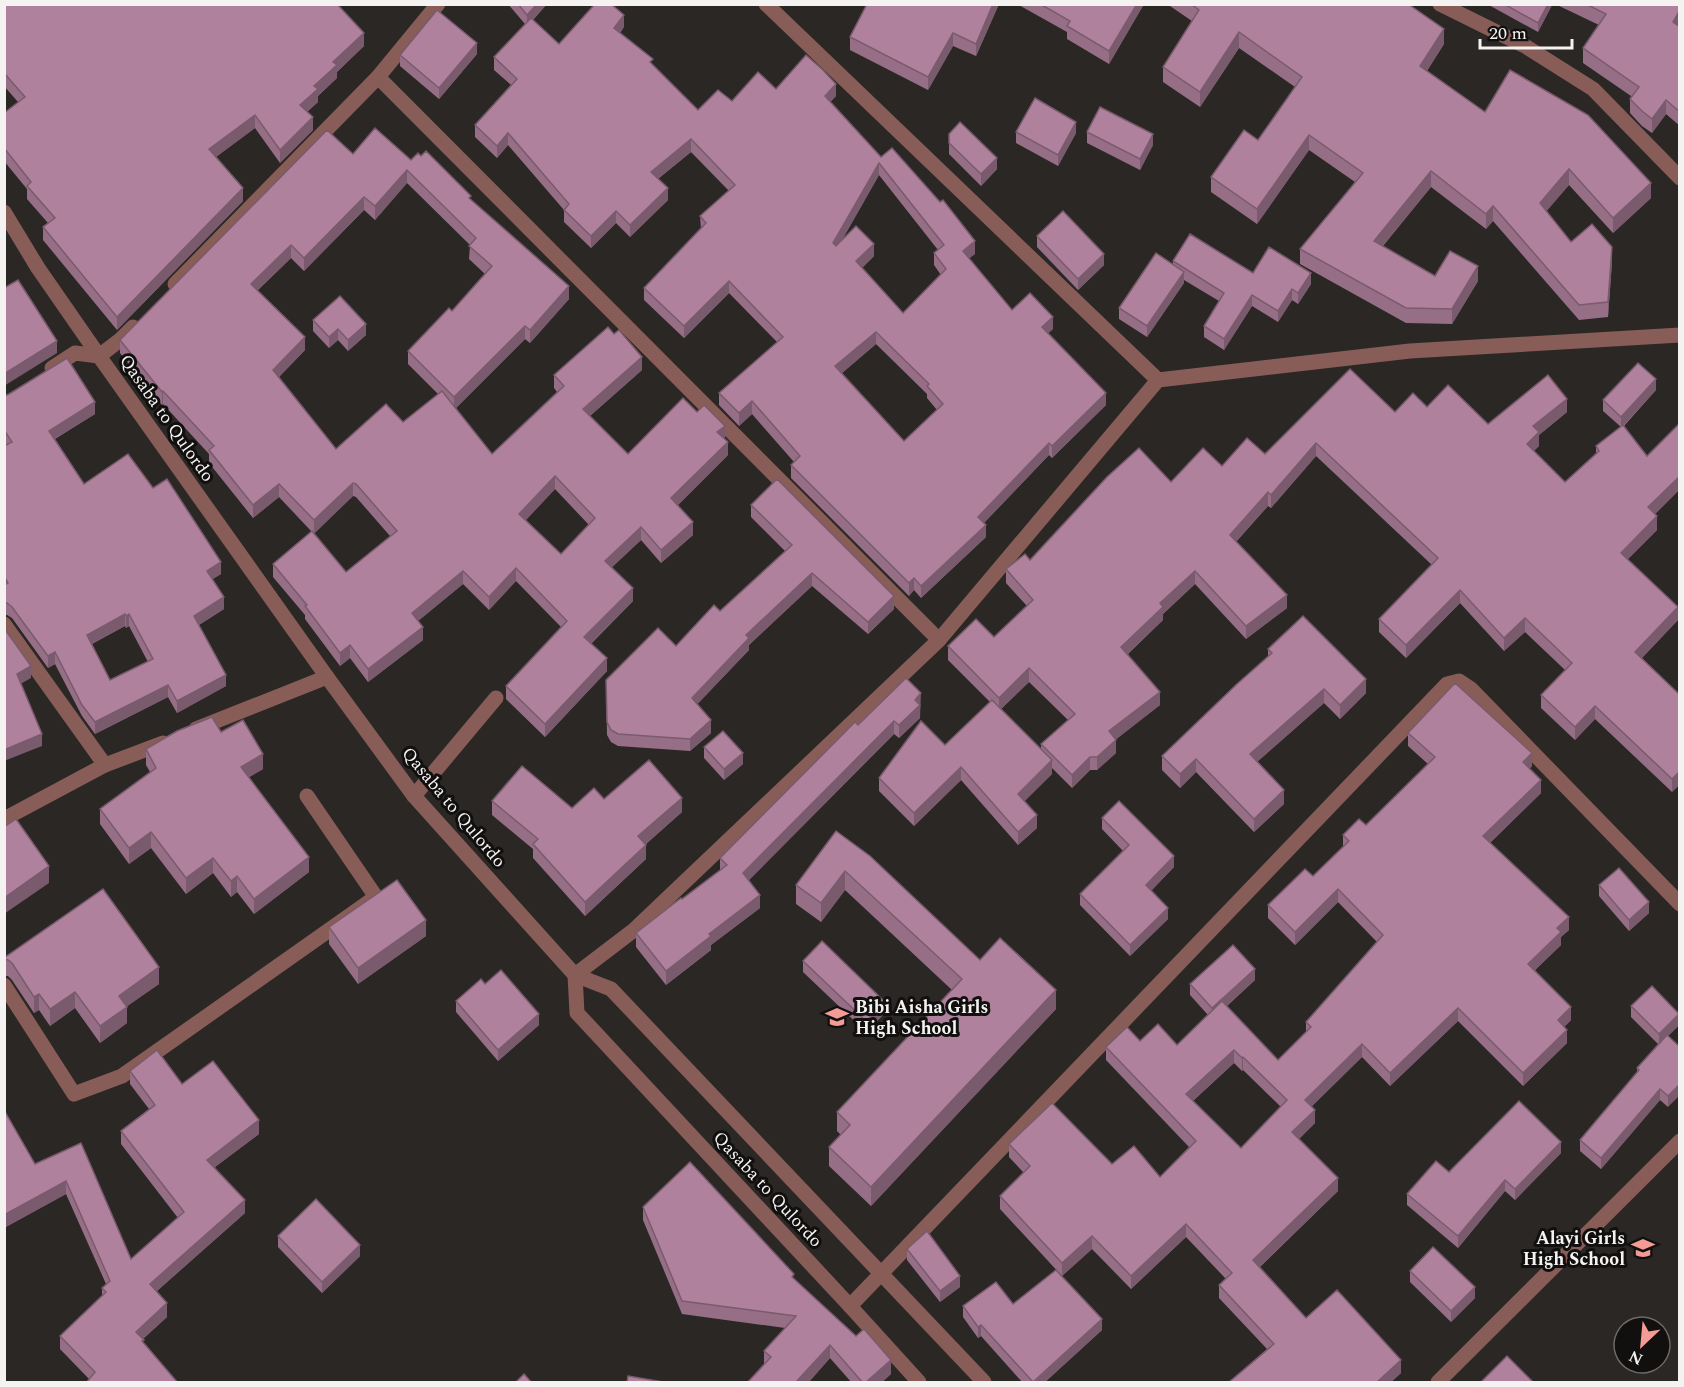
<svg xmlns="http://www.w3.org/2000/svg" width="1684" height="1387" viewBox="0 0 1684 1387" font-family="Spectral,serif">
<rect width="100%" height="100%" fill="#2a2725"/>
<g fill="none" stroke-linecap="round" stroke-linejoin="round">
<g stroke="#885d57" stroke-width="15">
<path d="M 766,4 L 1158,380"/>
<path d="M 1440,4 L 1525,46 L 1593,89 L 1680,178"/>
<path d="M 378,77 L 939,640"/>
<path d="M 4,212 L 38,268 L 99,356 L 327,677 L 414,796 L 575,975 L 577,1013 L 850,1306 L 919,1382"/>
<path d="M 175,284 L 378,77 L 438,4"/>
<path d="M 52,368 L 75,353 L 99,356 L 120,340 L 133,327"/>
<path d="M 4,624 L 105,765"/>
<path d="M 196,729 L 327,677"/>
<path d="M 414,796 L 496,698"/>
<path d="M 4,819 L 105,765 L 163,743"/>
<path d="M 575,975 L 634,930 L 939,640 L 1158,380 L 1410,351 L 1680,335"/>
<path d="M 575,975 L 611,989 L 984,1382"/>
<path d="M 4,985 L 74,1094 L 122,1076 L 376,897 L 307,796"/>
<path d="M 850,1306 L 1447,684 L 1459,681 L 1471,689 L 1680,904"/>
<path d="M 1438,1382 L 1680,1141"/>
</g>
</g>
<g fill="#966f86" fill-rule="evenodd">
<path d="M 4,4 L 364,46 L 337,72 L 337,78 L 318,96 L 318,102 L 307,112 L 313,130 L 280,163 L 255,128 L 216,157 L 243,201 L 117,330 L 43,240 L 43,227 L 48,223 L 27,199 L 27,189 L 4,161 L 4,113 L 18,102 L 4,86 Z"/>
<path d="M 508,4 L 547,4 L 533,20 L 559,44 L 624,27 L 620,33 L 698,110 L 776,89 L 836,96 L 830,102 L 881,157 L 975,254 L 969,258 L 1012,310 L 1053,329 L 1048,333 L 1106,405 L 1052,458 L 1049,455 L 984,523 L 986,537 L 921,598 L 914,590 L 909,596 L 791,478 L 791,465 L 794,462 L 752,414 L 739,426 L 719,405 L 719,393 L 777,342 L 729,293 L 684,338 L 644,300 L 644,288 L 701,229 L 700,216 L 729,191 L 691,152 L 658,179 L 668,200 L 630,237 L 616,223 L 591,248 L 564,222 L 564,210 L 508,145 L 497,158 L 475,137 L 475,125 L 511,85 L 494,70 L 494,57 L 525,24 ZM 879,175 L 938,250 L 934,253 L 934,265 L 941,275 L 903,313 L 862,268 L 874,256 L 842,240 ZM 876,344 L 927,394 L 927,398 L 937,410 L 904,441 L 842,373 Z"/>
<path d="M 867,4 L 999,4 L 976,56 L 953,46 L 928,90 L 850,50 L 850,37 Z"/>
<path d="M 1017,4 L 1144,4 L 1109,64 L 1067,39 L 1067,32 Z"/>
<path d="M 1167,4 L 1408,4 L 1444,44 L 1427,71 L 1485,112 L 1651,198 L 1613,233 L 1569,185 L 1546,211 L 1571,242 L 1612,262 L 1608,317 L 1579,320 L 1493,221 L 1486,229 L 1431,187 L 1383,246 L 1435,276 L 1478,281 L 1452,324 L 1406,323 L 1300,264 L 1300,249 L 1355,182 L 1309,150 L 1257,224 L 1211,192 L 1211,177 L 1258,140 L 1295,87 L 1239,48 L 1200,107 L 1163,82 L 1163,67 L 1192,21 Z"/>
<path d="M 1487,4 L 1552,4 L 1552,5 L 1538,32 Z"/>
<path d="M 1555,4 L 1680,4 L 1680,24 L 1678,26 L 1680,27 L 1680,126 L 1666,114 L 1652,133 L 1642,126 L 1630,113 L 1630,99 L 1631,96 L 1583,63 L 1583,48 L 1599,25 Z"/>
<path d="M 477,54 L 439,99 L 400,66 L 400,55 Z"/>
<path d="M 1016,132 L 1076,133 L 1058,166 L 1016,143 Z"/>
<path d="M 1087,132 L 1153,145 L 1140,170 L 1087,143 Z"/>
<path d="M 949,134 L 997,169 L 981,186 L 949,154 Z"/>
<path d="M 353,154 L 411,160 L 471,200 L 569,299 L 530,343 L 525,339 L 456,408 L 492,454 L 557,392 L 554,388 L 554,375 L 642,370 L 590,416 L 628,454 L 724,439 L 728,455 L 678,505 L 693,535 L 661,563 L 641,540 L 612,567 L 633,601 L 591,644 L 607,671 L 545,737 L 506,699 L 506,686 L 561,627 L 516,581 L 489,610 L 463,584 L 418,621 L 423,640 L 368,682 L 350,658 L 340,666 L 305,619 L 305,615 L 273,577 L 273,564 L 312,532 L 279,497 L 253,518 L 209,463 L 209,454 L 163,404 L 162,405 L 120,353 L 120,340 ZM 407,183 L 470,245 L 469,259 L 485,274 L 452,311 L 408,351 L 408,364 L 438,394 L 403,422 L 336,449 L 279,377 L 305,350 L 257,291 L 291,258 L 304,271 L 364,210 L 375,220 ZM 555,489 L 589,525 L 561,554 L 526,520 ZM 353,496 L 356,497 L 390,536 L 346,572 L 314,533 Z"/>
<path d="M 1037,236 L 1104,265 L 1078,290 L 1037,247 Z"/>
<path d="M 1173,261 L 1253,273 L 1311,284 L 1298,304 L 1292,300 L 1278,322 L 1252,306 L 1224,350 L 1204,337 L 1204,326 L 1219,301 L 1184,280 L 1184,283 L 1147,337 L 1119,319 L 1119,308 L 1173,264 Z"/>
<path d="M 313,320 L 366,335 L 348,351 L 338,340 L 329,348 L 313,331 Z"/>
<path d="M 1656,390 L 1624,426 L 1647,456 L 1680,423 L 1680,489 L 1655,514 L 1657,530 L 1627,560 L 1678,620 L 1642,658 L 1680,695 L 1680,784 L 1672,792 L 1595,719 L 1575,740 L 1541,708 L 1541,695 L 1565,670 L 1525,632 L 1504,651 L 1460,603 L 1406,658 L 1379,632 L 1379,619 L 1432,565 L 1316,456 L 1271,508 L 1268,506 L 1236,542 L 1287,608 L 1246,639 L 1195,584 L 1163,614 L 1163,620 L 1128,654 L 1160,705 L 1116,739 L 1116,753 L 1097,770 L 1090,770 L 1072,788 L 1052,768 L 1052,774 L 1024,801 L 1037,828 L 1018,845 L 961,780 L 914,826 L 879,791 L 879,778 L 945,745 L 990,702 L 948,660 L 948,646 L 994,637 L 1027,606 L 1006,583 L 1006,569 L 1030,560 L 1171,482 L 1395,412 L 1427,407 L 1488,424 L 1567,412 L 1539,435 L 1539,446 L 1533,451 L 1565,482 L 1596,454 L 1596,446 L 1621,427 L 1603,411 L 1603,400 ZM 1029,682 L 1068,720 L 1041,744 L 1041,749 L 1001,709 Z"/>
<path d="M 4,396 L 95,414 L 55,439 L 84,484 L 153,488 L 221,574 L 212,579 L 224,609 L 199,625 L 226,686 L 177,713 L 168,697 L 95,734 L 82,716 L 55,664 L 48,668 L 12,618 L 7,615 L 4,615 L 4,446 L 6,445 L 4,442 ZM 125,626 L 126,628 L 129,626 L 148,662 L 110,680 L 92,644 Z"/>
<path d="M 751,505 L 894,609 L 868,634 L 812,586 L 749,645 L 749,650 L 697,704 L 711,733 L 690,751 L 618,746 L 611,742 L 607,735 L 606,680 L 676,646 L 720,611 L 785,551 L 751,517 Z"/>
<path d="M 1268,649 L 1366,693 L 1340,719 L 1324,703 L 1257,762 L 1284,804 L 1254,832 L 1196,772 L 1180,788 L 1162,770 L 1162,756 L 1268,656 Z"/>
<path d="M 921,707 L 920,708 L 920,718 L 899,738 L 894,734 L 749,880 L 760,908 L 711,945 L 711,950 L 666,985 L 636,947 L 636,933 L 720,870 L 720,858 L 858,725 Z"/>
<path d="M 221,732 L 263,769 L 249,777 L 309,872 L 254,914 L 237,892 L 231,897 L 213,873 L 186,894 L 151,848 L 129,864 L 100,824 L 100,809 L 150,772 L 146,765 L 146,749 Z"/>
<path d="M 1408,733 L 1532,766 L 1529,769 L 1541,793 L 1490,843 L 1569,930 L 1561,937 L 1561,945 L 1535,970 L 1571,1020 L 1564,1027 L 1567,1043 L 1523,1086 L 1458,1021 L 1390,1086 L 1362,1057 L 1311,1107 L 1315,1123 L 1299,1139 L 1338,1191 L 1260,1267 L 1306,1318 L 1401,1373 L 1390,1383 L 1228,1383 L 1267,1349 L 1219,1298 L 1219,1285 L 1226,1279 L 1186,1237 L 1131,1289 L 1092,1249 L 1062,1276 L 1000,1209 L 1000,1196 L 1024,1173 L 1009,1157 L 1009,1144 L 1112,1164 L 1160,1177 L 1189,1147 L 1106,1060 L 1106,1047 L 1140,1041 L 1177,1045 L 1208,1015 L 1190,995 L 1190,984 L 1255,980 L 1227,1006 L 1278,1060 L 1306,1032 L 1306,1022 L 1377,942 L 1338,902 L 1295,945 L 1268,918 L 1268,905 L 1313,876 L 1343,847 L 1343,835 L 1366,825 L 1428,764 L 1408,746 ZM 1234,1063 L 1242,1071 L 1243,1070 L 1281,1107 L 1241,1148 L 1193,1101 Z"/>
<path d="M 704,747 L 743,764 L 724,780 L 704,758 Z"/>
<path d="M 604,799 L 682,812 L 646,844 L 646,859 L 585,916 L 533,858 L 533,849 L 492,815 L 492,801 L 572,808 Z"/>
<path d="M 1102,818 L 1174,867 L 1151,891 L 1168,919 L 1130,956 L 1080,905 L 1080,894 L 1123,851 L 1102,829 Z"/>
<path d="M 836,831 L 980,960 L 1056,1009 L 871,1206 L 829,1166 L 829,1147 L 841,1135 L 837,1131 L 837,1112 L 952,990 L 845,890 L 821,922 L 796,904 L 796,885 Z"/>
<path d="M 1599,885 L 1649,913 L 1629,931 L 1599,896 Z"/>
<path d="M 329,927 L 426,936 L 358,984 L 329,944 Z"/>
<path d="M 4,958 L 159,984 L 127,1006 L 127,1023 L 100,1043 L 75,1008 L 50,1026 L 39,1010 L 34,1013 L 12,980 L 8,976 L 4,976 Z"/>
<path d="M 803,961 L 885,1013 L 866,1032 L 803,972 Z"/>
<path d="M 485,984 L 539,1025 L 498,1061 L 456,1012 L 456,1001 Z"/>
<path d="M 1631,1006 L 1679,1025 L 1668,1036 L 1668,1107 L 1660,1100 L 1601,1169 L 1580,1151 L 1580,1140 L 1637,1072 L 1637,1068 L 1658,1044 L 1631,1017 Z"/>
<path d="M 130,1071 L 182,1084 L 259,1134 L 215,1167 L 245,1213 L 157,1291 L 167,1317 L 143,1339 L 89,1379 L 60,1349 L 60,1336 L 102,1296 L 102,1288 L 106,1284 L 66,1194 L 4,1228 L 4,1110 L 35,1164 L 81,1143 L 131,1259 L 178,1218 L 121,1144 L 121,1131 L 149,1109 L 130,1084 Z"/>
<path d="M 1561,1153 L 1515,1200 L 1505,1191 L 1458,1248 L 1407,1205 L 1407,1194 L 1449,1172 Z"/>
<path d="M 643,1207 L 794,1279 L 891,1374 L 881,1383 L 852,1383 L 830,1358 L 808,1383 L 747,1383 L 764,1364 L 764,1351 L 785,1328 L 682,1314 L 643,1220 Z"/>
<path d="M 278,1236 L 360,1256 L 322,1293 L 278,1247 Z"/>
<path d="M 907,1249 L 960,1287 L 940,1302 L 907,1260 Z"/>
<path d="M 1410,1271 L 1475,1298 L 1451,1322 L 1410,1282 Z"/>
<path d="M 963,1306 L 1102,1330 L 1044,1383 L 1023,1383 L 981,1336 L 978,1338 L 963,1317 Z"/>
</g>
<g fill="#7a5a6d">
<path d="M 537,4 L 547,4 L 527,26 L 527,15 Z"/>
<path d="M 993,4 L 999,4 L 976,56 L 976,44 Z"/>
<path d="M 1137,4 L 1144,4 L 1109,64 L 1109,51 Z"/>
<path d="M 1548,4 L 1552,4 L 1552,5 L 1538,32 L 1538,23 Z"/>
<path d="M 1680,10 L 1680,24 L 1673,36 L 1673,22 Z"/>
<path d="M 624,15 L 624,27 L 614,40 L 614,28 Z"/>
<path d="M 1444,29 L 1444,44 L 1420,81 L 1420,66 Z"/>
<path d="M 1239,32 L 1239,48 L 1200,107 L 1200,92 Z"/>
<path d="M 364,33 L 364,46 L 337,72 L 337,78 L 318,96 L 318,102 L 300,118 L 300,105 L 333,62 Z"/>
<path d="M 953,33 L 953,46 L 928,90 L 928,77 Z"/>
<path d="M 477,43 L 477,54 L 439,99 L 439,88 Z"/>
<path d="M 836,84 L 836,96 L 825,108 L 825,96 Z"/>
<path d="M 1666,100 L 1666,114 L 1652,133 L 1652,119 Z"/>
<path d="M 255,115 L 255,128 L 209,162 L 209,149 Z"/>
<path d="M 313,117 L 313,130 L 280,163 L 280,150 Z"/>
<path d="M 1076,122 L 1076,133 L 1058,166 L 1058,155 Z"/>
<path d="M 508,133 L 508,145 L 497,158 L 497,146 Z"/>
<path d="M 1153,134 L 1153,145 L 1140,170 L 1140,159 Z"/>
<path d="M 1309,135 L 1309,150 L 1257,224 L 1257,209 Z"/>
<path d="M 691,139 L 691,152 L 651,184 L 651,172 Z"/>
<path d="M 997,158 L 997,169 L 981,186 L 981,174 Z"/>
<path d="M 879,163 L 879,175 L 833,256 L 833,243 Z"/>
<path d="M 1569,169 L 1569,185 L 1540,219 L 1540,203 Z"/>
<path d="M 407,170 L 407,183 L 375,220 L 375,206 Z"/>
<path d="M 1431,171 L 1431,187 L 1374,256 L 1374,241 Z"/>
<path d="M 1651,183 L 1651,198 L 1613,233 L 1613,218 Z"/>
<path d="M 243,188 L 243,201 L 117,330 L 117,317 Z"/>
<path d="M 668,188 L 668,200 L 630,237 L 630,225 Z"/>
<path d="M 364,197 L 364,210 L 304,271 L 304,258 Z"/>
<path d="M 1493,206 L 1493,221 L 1486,229 L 1486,214 Z"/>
<path d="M 616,211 L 616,223 L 591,248 L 591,236 Z"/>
<path d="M 975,241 L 975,254 L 963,263 L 963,251 Z"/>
<path d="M 874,244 L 874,256 L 856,273 L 856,261 Z"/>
<path d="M 291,245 L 291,258 L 251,297 L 251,284 Z"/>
<path d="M 1612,247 L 1612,262 L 1608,317 L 1608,302 Z"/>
<path d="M 1104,254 L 1104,265 L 1078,290 L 1078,279 Z"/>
<path d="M 1478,266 L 1478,281 L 1452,324 L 1452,309 Z"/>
<path d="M 1184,272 L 1184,283 L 1147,337 L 1147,326 Z"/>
<path d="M 1311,273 L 1311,284 L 1298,304 L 1298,293 Z"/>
<path d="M 729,281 L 729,293 L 684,338 L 684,326 Z"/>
<path d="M 569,286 L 569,299 L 530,343 L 530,330 Z"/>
<path d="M 1292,289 L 1292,300 L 1278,322 L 1278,311 Z"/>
<path d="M 1252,295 L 1252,306 L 1224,350 L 1224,339 Z"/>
<path d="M 1053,317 L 1053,329 L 1042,339 L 1042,327 Z"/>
<path d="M 366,324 L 366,335 L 348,351 L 348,340 Z"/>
<path d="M 525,326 L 525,339 L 454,410 L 454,397 Z"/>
<path d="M 338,329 L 338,340 L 329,348 L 329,337 Z"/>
<path d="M 876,332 L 876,344 L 835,379 L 835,366 Z"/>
<path d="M 305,337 L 305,350 L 273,383 L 273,370 Z"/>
<path d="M 57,341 L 57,353 L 4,386 L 4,374 Z"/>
<path d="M 642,357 L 642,370 L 583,422 L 583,409 Z"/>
<path d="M 1656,379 L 1656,390 L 1621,428 L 1621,417 Z"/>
<path d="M 163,391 L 163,404 L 162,405 L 162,392 Z"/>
<path d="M 1106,393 L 1106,405 L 1052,458 L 1052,446 Z"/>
<path d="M 1567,399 L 1567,412 L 1539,435 L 1539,446 L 1527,458 L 1527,444 L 1533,426 Z"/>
<path d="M 752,401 L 752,414 L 739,426 L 739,413 Z"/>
<path d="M 95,402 L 95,414 L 49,442 L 49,431 Z"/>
<path d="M 725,426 L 725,439 L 717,432 Z"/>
<path d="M 728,442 L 728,455 L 671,512 L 671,498 Z"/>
<path d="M 1049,443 L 1049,455 L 978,529 L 978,517 Z"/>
<path d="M 1316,443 L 1316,456 L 1271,508 L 1271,495 Z"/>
<path d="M 555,476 L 555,489 L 519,527 L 519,514 Z"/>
<path d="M 1680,476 L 1680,489 L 1648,521 L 1648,507 Z"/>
<path d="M 353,483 L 353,496 L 314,534 L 314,520 Z"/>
<path d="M 279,484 L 279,497 L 253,518 L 253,505 Z"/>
<path d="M 1268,492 L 1268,506 L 1230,548 L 1230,535 Z"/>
<path d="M 1657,516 L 1657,530 L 1621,566 L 1621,553 Z"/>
<path d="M 693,522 L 693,535 L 661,563 L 661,550 Z"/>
<path d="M 986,525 L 986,537 L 921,598 L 921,586 Z"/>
<path d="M 641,527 L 641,540 L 605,574 L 605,561 Z"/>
<path d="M 221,562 L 221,574 L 207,583 L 207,571 Z"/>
<path d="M 516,568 L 516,581 L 489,610 L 489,597 Z"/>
<path d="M 463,571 L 463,584 L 412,626 L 412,613 Z"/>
<path d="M 1195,571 L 1195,584 L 1163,614 L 1163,620 L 1121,660 L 1121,647 L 1160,603 Z"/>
<path d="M 812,573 L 812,586 L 749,645 L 749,650 L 692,710 L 692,698 L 746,635 Z"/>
<path d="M 914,578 L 914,590 L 909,596 L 909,583 Z"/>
<path d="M 633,588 L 633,601 L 584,650 L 584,637 Z"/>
<path d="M 1460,590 L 1460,603 L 1406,658 L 1406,645 Z"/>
<path d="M 1287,595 L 1287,608 L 1246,639 L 1246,626 Z"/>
<path d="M 894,596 L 894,609 L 868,634 L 868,622 Z"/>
<path d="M 224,597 L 224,609 L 194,628 L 194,616 Z"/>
<path d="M 1678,607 L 1678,620 L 1635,665 L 1635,652 Z"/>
<path d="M 125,614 L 125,626 L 87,646 L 87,635 Z"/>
<path d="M 129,614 L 129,626 L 126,628 L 126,616 Z"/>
<path d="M 1525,618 L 1525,632 L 1504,651 L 1504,638 Z"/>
<path d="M 423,627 L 423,640 L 368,682 L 368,669 Z"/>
<path d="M 350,645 L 350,658 L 340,666 L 340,653 Z"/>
<path d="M 55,652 L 55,664 L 48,668 L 48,656 Z"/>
<path d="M 607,658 L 607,671 L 545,737 L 545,724 Z"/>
<path d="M 31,666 L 31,678 L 17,686 L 17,674 Z"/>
<path d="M 1029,668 L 1029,682 L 999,711 L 999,698 Z"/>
<path d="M 226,675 L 226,686 L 177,713 L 177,701 Z"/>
<path d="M 1366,679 L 1366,693 L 1340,719 L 1340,705 Z"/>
<path d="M 168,685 L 168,697 L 95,734 L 95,722 Z"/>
<path d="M 1324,689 L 1324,703 L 1250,768 L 1250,754 Z"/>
<path d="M 1160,692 L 1160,705 L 1109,745 L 1109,731 Z"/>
<path d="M 921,693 L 920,718 L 899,738 L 899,725 L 915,700 Z"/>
<path d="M 1595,706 L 1595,719 L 1575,740 L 1575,727 Z"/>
<path d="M 711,720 L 711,733 L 690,751 L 690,739 Z"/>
<path d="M 894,721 L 894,734 L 743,886 L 743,873 Z"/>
<path d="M 42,734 L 42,746 L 4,761 L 4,750 Z"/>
<path d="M 1116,740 L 1116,753 L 1097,770 L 1097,757 Z"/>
<path d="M 743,753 L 743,764 L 724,780 L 724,769 Z"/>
<path d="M 1532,753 L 1532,766 L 1523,775 L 1523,762 Z"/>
<path d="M 263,754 L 263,769 L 241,782 L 241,767 Z"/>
<path d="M 1090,757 L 1090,770 L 1072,788 L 1072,775 Z"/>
<path d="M 1196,759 L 1196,772 L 1180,788 L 1180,774 Z"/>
<path d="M 1052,760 L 1052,774 L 1018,808 L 1018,794 Z"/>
<path d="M 961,767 L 961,780 L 914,826 L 914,813 Z"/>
<path d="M 1680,771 L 1680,784 L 1672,792 L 1672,779 Z"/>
<path d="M 1541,780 L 1541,793 L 1483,849 L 1483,836 Z"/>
<path d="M 1284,790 L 1284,804 L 1254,832 L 1254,819 Z"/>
<path d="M 682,798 L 682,812 L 638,851 L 638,836 Z"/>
<path d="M 1037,815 L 1037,828 L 1018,845 L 1018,832 Z"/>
<path d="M 151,832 L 151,848 L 129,864 L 129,848 Z"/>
<path d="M 646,845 L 646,859 L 585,916 L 585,902 Z"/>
<path d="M 1174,856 L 1174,867 L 1146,896 L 1146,885 Z"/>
<path d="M 309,857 L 309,872 L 254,914 L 254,899 Z"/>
<path d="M 213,858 L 213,873 L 186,894 L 186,878 Z"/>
<path d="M 49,866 L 49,883 L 4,914 L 4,898 Z"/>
<path d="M 845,871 L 845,890 L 821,922 L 821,903 Z"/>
<path d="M 237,876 L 237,892 L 231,897 L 231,881 Z"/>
<path d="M 1338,889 L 1338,902 L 1295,945 L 1295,932 Z"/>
<path d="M 760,895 L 760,908 L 711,945 L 711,950 L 666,985 L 666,971 L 709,934 Z"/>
<path d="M 1649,902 L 1649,913 L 1629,931 L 1629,920 Z"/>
<path d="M 1168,908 L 1168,919 L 1130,956 L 1130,945 Z"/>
<path d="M 1569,917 L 1569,930 L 1561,937 L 1561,945 L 1528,977 L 1528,964 L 1557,928 Z"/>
<path d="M 426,920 L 426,936 L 358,984 L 358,968 Z"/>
<path d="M 159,967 L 159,984 L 119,1012 L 119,996 Z"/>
<path d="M 1255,969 L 1255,980 L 1212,1019 L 1212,1008 Z"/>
<path d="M 1056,990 L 1056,1009 L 871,1206 L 871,1187 Z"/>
<path d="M 75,992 L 75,1008 L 50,1026 L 50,1009 Z"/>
<path d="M 39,994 L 39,1010 L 34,1013 L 34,997 Z"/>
<path d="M 885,1002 L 885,1013 L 866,1032 L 866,1021 Z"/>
<path d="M 127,1007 L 127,1023 L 100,1043 L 100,1026 Z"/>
<path d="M 1571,1007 L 1571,1020 L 1558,1033 L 1558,1020 Z"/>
<path d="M 1458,1008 L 1458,1021 L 1390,1086 L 1390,1073 Z"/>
<path d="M 539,1014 L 539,1025 L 498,1061 L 498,1050 Z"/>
<path d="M 1679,1014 L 1679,1025 L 1659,1045 L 1659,1034 Z"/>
<path d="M 1567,1030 L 1567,1043 L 1523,1086 L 1523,1073 Z"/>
<path d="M 1362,1044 L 1362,1057 L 1305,1113 L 1305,1100 Z"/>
<path d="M 1234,1050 L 1234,1063 L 1186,1107 L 1186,1094 Z"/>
<path d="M 1243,1057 L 1243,1070 L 1242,1071 L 1242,1058 Z"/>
<path d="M 1680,1084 L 1680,1095 L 1668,1107 L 1668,1096 Z"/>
<path d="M 1660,1089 L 1660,1100 L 1601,1169 L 1601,1158 Z"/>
<path d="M 1315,1110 L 1315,1123 L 1292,1145 L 1292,1132 Z"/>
<path d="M 259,1120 L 259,1134 L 207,1173 L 207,1160 Z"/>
<path d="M 1561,1142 L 1561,1153 L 1515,1200 L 1515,1189 Z"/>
<path d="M 1338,1178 L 1338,1191 L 1253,1273 L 1253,1260 Z"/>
<path d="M 1505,1180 L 1505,1191 L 1458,1248 L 1458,1236 Z"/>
<path d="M 66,1181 L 66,1194 L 4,1228 L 4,1215 Z"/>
<path d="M 245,1200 L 245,1213 L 150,1297 L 150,1284 Z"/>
<path d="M 1186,1224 L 1186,1237 L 1131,1289 L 1131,1276 Z"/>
<path d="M 1092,1236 L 1092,1249 L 1062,1276 L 1062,1263 Z"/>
<path d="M 360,1245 L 360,1256 L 322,1293 L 322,1282 Z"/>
<path d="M 960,1276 L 960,1287 L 940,1302 L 940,1291 Z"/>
<path d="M 1475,1287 L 1475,1298 L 1451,1322 L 1451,1311 Z"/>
<path d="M 167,1303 L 167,1317 L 136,1345 L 136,1332 Z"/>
<path d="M 1102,1319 L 1102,1330 L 1044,1383 L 1033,1383 Z"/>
<path d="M 981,1325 L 981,1336 L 978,1338 L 978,1327 Z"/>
<path d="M 830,1345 L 830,1358 L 808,1383 L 795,1383 Z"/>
<path d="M 891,1360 L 891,1374 L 881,1383 L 865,1383 Z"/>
<path d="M 1401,1360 L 1401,1373 L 1390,1383 L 1376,1383 Z"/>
</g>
<g fill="#af819c" stroke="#7a5a6d" stroke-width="1.5" fill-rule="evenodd">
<path d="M 4,4 L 337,4 L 364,33 L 333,62 L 337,65 L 314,86 L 318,89 L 300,105 L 313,117 L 280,150 L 255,115 L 209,149 L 243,188 L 117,317 L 43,227 L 55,218 L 27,186 L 31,182 L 4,148 L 4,113 L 25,97 L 4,73 Z"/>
<path d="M 518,4 L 537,4 L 527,15 Z"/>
<path d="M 595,4 L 611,4 L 624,15 L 614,28 L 653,59 L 650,62 L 698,110 L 718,90 L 732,101 L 758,72 L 776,89 L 806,55 L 823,70 L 836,84 L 825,96 L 881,157 L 892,148 L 940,202 L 943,200 L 975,241 L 963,251 L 1012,310 L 1030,293 L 1053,317 L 1042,327 L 1106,393 L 1052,446 L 1049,443 L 978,517 L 986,525 L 921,586 L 914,578 L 909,583 L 791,465 L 800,456 L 752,401 L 739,413 L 719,393 L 783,337 L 729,281 L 684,326 L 644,288 L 706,223 L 700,216 L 735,185 L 691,139 L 651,172 L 668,188 L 630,225 L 616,211 L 591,236 L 564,210 L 569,204 L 508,133 L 497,146 L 475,125 L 517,79 L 494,57 L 531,18 L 559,44 ZM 879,163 L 944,245 L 934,253 L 946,269 L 903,313 L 856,261 L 874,244 L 856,226 L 836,246 L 833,243 ZM 876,332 L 929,384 L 927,386 L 943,404 L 904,441 L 835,366 Z"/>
<path d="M 867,4 L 993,4 L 976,44 L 953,33 L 928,77 L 850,37 Z"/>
<path d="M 1040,4 L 1137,4 L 1109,51 L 1067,26 L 1070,21 Z"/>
<path d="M 1191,4 L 1408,4 L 1444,29 L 1420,66 L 1485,112 L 1510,70 L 1588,115 L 1651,183 L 1613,218 L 1569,169 L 1540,203 L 1571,242 L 1592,224 L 1612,247 L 1608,302 L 1579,305 L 1493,206 L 1486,214 L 1431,171 L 1374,241 L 1435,276 L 1450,251 L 1478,266 L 1452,309 L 1406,308 L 1300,249 L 1363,173 L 1309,135 L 1257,209 L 1211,177 L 1244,130 L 1258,140 L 1302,77 L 1239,32 L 1200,92 L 1163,67 L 1199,10 Z"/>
<path d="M 1504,4 L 1548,4 L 1538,23 Z"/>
<path d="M 1586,4 L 1680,4 L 1680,10 L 1673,22 L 1680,27 L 1680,112 L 1666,100 L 1652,119 L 1642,111 L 1630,99 L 1639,87 L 1583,48 L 1606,14 Z"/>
<path d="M 437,10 L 477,43 L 439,88 L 400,55 Z"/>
<path d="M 1035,98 L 1076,122 L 1058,155 L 1016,132 Z"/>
<path d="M 1100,107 L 1153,134 L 1140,159 L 1087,132 Z"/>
<path d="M 960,122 L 997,158 L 981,174 L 949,143 L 949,134 Z"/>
<path d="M 375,128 L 411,160 L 418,153 L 421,156 L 426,151 L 471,196 L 469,198 L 569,286 L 530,330 L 525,326 L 454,397 L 408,351 L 449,308 L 452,311 L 492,266 L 469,246 L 476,238 L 407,170 L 375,206 L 364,197 L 304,258 L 291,245 L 251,284 L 305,337 L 273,370 L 336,449 L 386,404 L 403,422 L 442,391 L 492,454 L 564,386 L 554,375 L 608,327 L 614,334 L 619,330 L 642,357 L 583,409 L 628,454 L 683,398 L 697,412 L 704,405 L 725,426 L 717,432 L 728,442 L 671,498 L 693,522 L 661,550 L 641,527 L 605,561 L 633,588 L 584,637 L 607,658 L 545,724 L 506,686 L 567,621 L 516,568 L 489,597 L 463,571 L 412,613 L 423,627 L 368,669 L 350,645 L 340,653 L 305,606 L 307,605 L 273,564 L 312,531 L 346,572 L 397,531 L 356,484 L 353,483 L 314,520 L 279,484 L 253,505 L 209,450 L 214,446 L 163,391 L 162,392 L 120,340 L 327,130 L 353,154 ZM 555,476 L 595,518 L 561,554 L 519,514 Z"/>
<path d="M 1063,211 L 1104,254 L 1078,279 L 1037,236 Z"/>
<path d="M 1190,234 L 1253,273 L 1269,247 L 1311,273 L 1298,293 L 1292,289 L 1278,311 L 1252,295 L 1224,339 L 1204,326 L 1224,293 L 1173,261 Z"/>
<path d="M 1156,253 L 1184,272 L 1147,326 L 1119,308 Z"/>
<path d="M 18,280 L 57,341 L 4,374 L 4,288 Z"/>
<path d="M 340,296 L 366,324 L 348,340 L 338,329 L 329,337 L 313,320 Z"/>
<path d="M 67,358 L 95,402 L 49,431 L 84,484 L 128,454 L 153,488 L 167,479 L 221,562 L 207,571 L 224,597 L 194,616 L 226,675 L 177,701 L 168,685 L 95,722 L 82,705 L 55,652 L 48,656 L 12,607 L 7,603 L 4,603 L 4,585 L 8,583 L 4,576 L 4,446 L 12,442 L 4,430 L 4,396 L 9,394 ZM 125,614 L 126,616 L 129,614 L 153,659 L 110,680 L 87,635 Z"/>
<path d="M 1638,363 L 1656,379 L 1621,417 L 1603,400 Z"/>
<path d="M 1350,369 L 1395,412 L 1413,393 L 1427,407 L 1448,385 L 1488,424 L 1548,375 L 1567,399 L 1533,426 L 1539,432 L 1527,444 L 1565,482 L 1599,451 L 1596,446 L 1623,425 L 1647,456 L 1680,423 L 1680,476 L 1648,507 L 1657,516 L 1621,553 L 1678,607 L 1635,652 L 1680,695 L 1680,771 L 1672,779 L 1595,706 L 1575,727 L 1541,695 L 1572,663 L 1525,618 L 1504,638 L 1460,590 L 1406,645 L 1379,619 L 1438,558 L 1316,443 L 1271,495 L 1268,492 L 1230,535 L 1287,595 L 1246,626 L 1195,571 L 1160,603 L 1163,607 L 1121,647 L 1160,692 L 1109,731 L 1116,740 L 1097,757 L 1090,757 L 1072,775 L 1041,744 L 1075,714 L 1029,668 L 999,698 L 948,646 L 976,619 L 994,637 L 1033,600 L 1006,569 L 1025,554 L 1030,560 L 1107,477 L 1139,448 L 1171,482 L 1203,448 L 1222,466 L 1247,438 L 1265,454 Z"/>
<path d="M 777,479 L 894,596 L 868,622 L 812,573 L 746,635 L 749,638 L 692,698 L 711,720 L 690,739 L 618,734 L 611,730 L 607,722 L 606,680 L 658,628 L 676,646 L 714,605 L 720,611 L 792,545 L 751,505 Z"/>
<path d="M 1303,616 L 1366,679 L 1340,705 L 1324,689 L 1250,754 L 1284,790 L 1254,819 L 1196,759 L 1180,774 L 1162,756 L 1237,684 L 1272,653 L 1268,649 Z"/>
<path d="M 4,628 L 31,666 L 17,674 L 42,734 L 4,750 Z"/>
<path d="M 906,678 L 921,693 L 915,700 L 920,705 L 899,725 L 894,721 L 743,873 L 760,895 L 709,934 L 711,936 L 666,971 L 636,933 L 681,898 L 682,899 L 727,865 L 720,858 L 855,722 L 858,725 Z"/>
<path d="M 1455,683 L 1532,753 L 1523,762 L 1541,780 L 1483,836 L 1569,917 L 1557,928 L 1561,932 L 1528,964 L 1571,1007 L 1558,1020 L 1567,1030 L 1523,1073 L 1458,1008 L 1390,1073 L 1362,1044 L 1305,1100 L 1315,1110 L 1292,1132 L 1338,1178 L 1253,1260 L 1306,1318 L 1337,1290 L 1401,1360 L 1376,1383 L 1228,1383 L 1274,1344 L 1219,1285 L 1232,1273 L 1186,1224 L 1131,1276 L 1092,1236 L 1062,1263 L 1000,1196 L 1030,1166 L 1009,1144 L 1052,1103 L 1112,1164 L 1134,1146 L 1160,1177 L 1196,1141 L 1106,1047 L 1127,1027 L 1140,1041 L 1158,1024 L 1177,1045 L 1222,1001 L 1278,1060 L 1311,1027 L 1306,1022 L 1383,935 L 1338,889 L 1295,932 L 1268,905 L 1305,869 L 1313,876 L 1349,841 L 1343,835 L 1359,819 L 1366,825 L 1435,757 L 1408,733 ZM 1234,1050 L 1242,1058 L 1243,1057 L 1287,1100 L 1241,1148 L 1186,1094 Z"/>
<path d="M 992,700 L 1052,760 L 1018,794 L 1037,815 L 1018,832 L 961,767 L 914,813 L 879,778 L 921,721 L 945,745 Z"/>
<path d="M 212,717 L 221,732 L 243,720 L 263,754 L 241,767 L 309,857 L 254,899 L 237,876 L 231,881 L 213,858 L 186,878 L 151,832 L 129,848 L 100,809 L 156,768 L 146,749 L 177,731 Z"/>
<path d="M 723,731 L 743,753 L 724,769 L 704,747 Z"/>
<path d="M 649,760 L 682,798 L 638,836 L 646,845 L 585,902 L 533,844 L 538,839 L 492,801 L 522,766 L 572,808 L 594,788 L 604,799 Z"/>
<path d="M 1119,801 L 1174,856 L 1146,885 L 1168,908 L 1130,945 L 1080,894 L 1129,845 L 1102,818 Z"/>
<path d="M 16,819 L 49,866 L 4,898 L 4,827 Z"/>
<path d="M 836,831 L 870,856 L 980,960 L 1000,938 L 1056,990 L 871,1187 L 829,1147 L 850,1125 L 837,1112 L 962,979 L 845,871 L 821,903 L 796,885 Z"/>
<path d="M 1619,868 L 1649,902 L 1629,920 L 1599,885 Z"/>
<path d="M 397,880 L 426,920 L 358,968 L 329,927 Z"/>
<path d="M 103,889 L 159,967 L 119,996 L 127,1007 L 100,1026 L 75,992 L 50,1009 L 39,994 L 34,997 L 12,963 L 8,960 L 4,959 L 4,958 Z"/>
<path d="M 822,941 L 885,1002 L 866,1021 L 803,961 Z"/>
<path d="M 1233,945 L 1255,969 L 1212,1008 L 1190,984 Z"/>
<path d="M 501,970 L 539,1014 L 498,1050 L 456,1001 L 481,979 L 485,984 Z"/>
<path d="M 1652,986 L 1679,1014 L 1659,1034 L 1631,1006 Z"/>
<path d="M 1667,1035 L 1680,1047 L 1680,1084 L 1668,1096 L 1660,1089 L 1601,1158 L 1580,1140 L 1639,1070 L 1637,1068 Z"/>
<path d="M 157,1050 L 182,1084 L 213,1061 L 259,1120 L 207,1160 L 245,1200 L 150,1284 L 167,1303 L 136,1332 L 144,1340 L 142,1341 L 178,1383 L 86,1383 L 95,1372 L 60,1336 L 106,1292 L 102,1288 L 110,1281 L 66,1181 L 4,1215 L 4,1110 L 35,1164 L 81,1143 L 131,1259 L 184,1212 L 121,1131 L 155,1105 L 130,1071 Z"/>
<path d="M 1519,1101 L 1561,1142 L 1515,1189 L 1505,1180 L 1458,1236 L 1407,1194 L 1436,1161 L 1449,1172 Z"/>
<path d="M 690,1162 L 794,1274 L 792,1277 L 856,1336 L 864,1329 L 891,1360 L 865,1383 L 863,1383 L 830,1345 L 795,1383 L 747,1383 L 771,1357 L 764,1351 L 796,1316 L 682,1301 L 643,1207 Z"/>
<path d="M 316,1199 L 360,1245 L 322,1282 L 278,1236 Z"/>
<path d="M 927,1231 L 960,1276 L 940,1291 L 907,1249 Z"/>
<path d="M 1433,1247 L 1475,1287 L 1451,1311 L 1410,1271 Z"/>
<path d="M 1056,1270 L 1102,1319 L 1033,1382 L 981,1325 L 978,1327 L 963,1306 L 996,1282 L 1013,1304 Z"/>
<path d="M 1507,1356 L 1534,1383 L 1480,1383 Z"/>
<path d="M 524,1374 L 532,1383 L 515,1383 Z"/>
<path d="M 628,1376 L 669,1383 L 627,1383 Z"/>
</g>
<defs>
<g id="school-bare" transform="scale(1.8)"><path d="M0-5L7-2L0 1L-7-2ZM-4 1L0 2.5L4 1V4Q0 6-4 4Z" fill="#f59b96" stroke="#11100f" stroke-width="2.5" paint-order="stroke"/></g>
</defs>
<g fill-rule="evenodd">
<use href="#school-bare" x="837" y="1017"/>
<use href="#school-bare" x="1643" y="1248"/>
</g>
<g text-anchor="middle" stroke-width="6" stroke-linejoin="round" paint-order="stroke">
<g font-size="18" fill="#f5f3f2" stroke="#11100f">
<text transform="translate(167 418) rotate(55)" y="6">Qasaba to Qulordo</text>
<text transform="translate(454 807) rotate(50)" y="6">Qasaba to Qulordo</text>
<text transform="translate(768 1189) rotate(47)" y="6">Qasaba to Qulordo</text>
</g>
<g font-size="18" font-weight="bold" fill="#f5f3f2" stroke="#11100f" text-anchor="start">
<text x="855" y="1013">Bibi Aisha Girls<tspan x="855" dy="21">High School</tspan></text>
<text x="1625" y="1244" text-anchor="end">Alayi Girls<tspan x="1625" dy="21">High School</tspan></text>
</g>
</g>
<rect width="1684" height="1387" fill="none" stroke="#f5f3f2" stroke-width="12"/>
<g transform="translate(1642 1345) rotate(206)"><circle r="28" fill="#11100f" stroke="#6c6b6a" stroke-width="1.5"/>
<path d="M0-4.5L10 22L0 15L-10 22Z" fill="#f59b96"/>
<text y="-9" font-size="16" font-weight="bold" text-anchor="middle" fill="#f5f3f2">N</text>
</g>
<path d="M1480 39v9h92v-9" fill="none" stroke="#f5f3f2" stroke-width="3"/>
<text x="1489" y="39" font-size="18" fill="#f5f3f2" stroke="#11100f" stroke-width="4.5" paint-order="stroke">20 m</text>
</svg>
